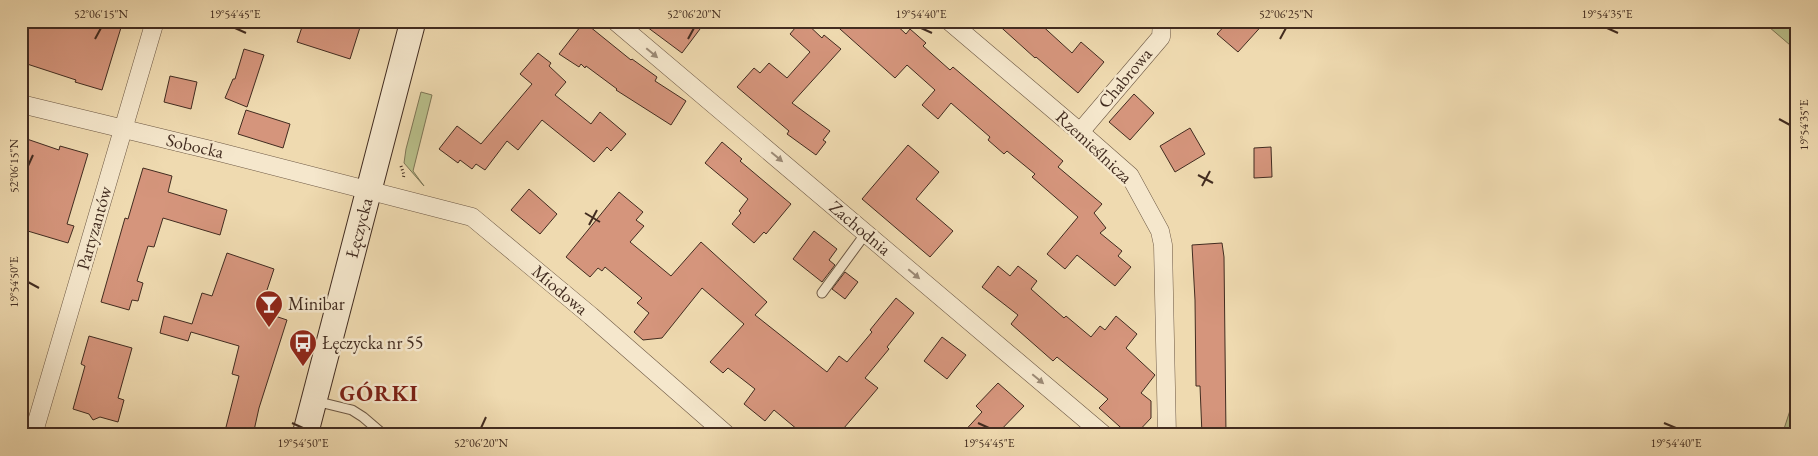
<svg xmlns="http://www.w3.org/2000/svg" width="1818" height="456" viewBox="0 0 1818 456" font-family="'EB Garamond',serif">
<rect width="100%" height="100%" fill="#efdab0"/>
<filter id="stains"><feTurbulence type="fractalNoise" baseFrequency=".004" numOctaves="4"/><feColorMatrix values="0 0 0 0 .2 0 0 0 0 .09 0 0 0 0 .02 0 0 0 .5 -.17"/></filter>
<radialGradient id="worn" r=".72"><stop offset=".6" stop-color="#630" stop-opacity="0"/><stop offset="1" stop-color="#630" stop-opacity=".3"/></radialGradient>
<g fill="#b9c08b" stroke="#7e7656">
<path d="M 1762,21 L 1797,21 L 1797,51 Z"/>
<path d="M 421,92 L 432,95 L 413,171 L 424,186 L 404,163 L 406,149 Z"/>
<path d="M 1797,389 L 1797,435 L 1782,435 Z"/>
</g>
<g fill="#d5957c" stroke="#422c20">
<path d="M 21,21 L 123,21 L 102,90 L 75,82 L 76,80 L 21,62 Z"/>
<path d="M 304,21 L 362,21 L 350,59 L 297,42 Z"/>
<path d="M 639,21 L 706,21 L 682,53 Z"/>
<path d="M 801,21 L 804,21 L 822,38 L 824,35 L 841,49 L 792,103 L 830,131 L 823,140 L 826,142 L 816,155 L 787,134 L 789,131 L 737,87 L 754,68 L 760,73 L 769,63 L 787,78 L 810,52 L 790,34 Z"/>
<path d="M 831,21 L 892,21 L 906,34 L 910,29 L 926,43 L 923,46 L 950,70 L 953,67 L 1063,161 L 1058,167 L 1102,204 L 1094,213 L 1106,228 L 1100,233 L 1122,251 L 1118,256 L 1131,267 L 1115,286 L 1077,255 L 1065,269 L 1047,254 L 1078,217 L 1032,177 L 1035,174 L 1007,151 L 1004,154 L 988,140 L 990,137 L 951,103 L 938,119 L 922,105 L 935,90 L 907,65 L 895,78 Z"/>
<path d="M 994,21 L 1037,21 L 1072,53 L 1081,42 L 1104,62 L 1078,93 L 1036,57 L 1035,58 Z"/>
<path d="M 1229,21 L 1266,21 L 1238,52 L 1217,34 Z"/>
<path d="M 584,22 L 631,60 L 632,59 L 657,77 L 655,81 L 686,101 L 671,125 L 616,90 L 617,89 L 586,66 L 585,68 L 581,64 L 579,67 L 559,54 Z"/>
<path d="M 244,49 L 264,55 L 247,107 L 225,98 L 233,79 L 235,79 Z"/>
<path d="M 538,53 L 551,63 L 549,66 L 566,82 L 555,95 L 591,124 L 600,112 L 626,134 L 611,151 L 607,147 L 594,162 L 542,120 L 518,150 L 507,141 L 485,170 L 476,164 L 472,169 L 460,160 L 458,163 L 439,149 L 457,126 L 481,144 L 532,84 L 520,74 Z"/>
<path d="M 170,76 L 197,82 L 191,109 L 164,102 Z"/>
<path d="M 1134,94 L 1154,113 L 1130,140 L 1109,122 Z"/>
<path d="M 246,110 L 290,124 L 283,148 L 238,134 Z"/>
<path d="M 1190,128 L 1205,154 L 1175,172 L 1160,146 Z"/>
<path d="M 21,137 L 59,150 L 60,146 L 88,154 L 67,224 L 74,226 L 68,243 L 21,229 Z"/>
<path d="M 722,142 L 742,159 L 740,161 L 791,204 L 766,234 L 764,232 L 754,243 L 732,224 L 741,213 L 739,211 L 748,199 L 705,163 Z"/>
<path d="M 908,145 L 939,172 L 916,199 L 953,231 L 930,257 L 862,199 Z"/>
<path d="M 1271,147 L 1272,177 L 1254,178 L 1254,148 Z"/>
<path d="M 143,168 L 172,176 L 168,192 L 227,210 L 220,235 L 163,218 L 154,247 L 148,246 L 137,281 L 143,283 L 138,301 L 132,300 L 129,310 L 101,302 L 125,218 L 128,219 Z"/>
<path d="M 529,189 L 557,214 L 540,234 L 511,210 Z"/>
<path d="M 619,192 L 643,212 L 636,220 L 644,226 L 630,242 L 671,276 L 701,242 L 767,302 L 755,315 L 827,372 L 839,356 L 847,362 L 872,332 L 870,330 L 896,298 L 914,313 L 887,347 L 889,349 L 865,378 L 878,388 L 838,435 L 804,435 L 774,410 L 765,421 L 744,404 L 755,389 L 728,368 L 723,373 L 710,362 L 744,324 L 702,288 L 662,338 L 643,340 L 634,332 L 649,313 L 637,303 L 642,298 L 605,267 L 602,271 L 598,268 L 590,277 L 566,257 Z"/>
<path d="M 814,231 L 837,249 L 829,260 L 835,265 L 822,282 L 793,259 Z"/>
<path d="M 1222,243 L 1224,257 L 1226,435 L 1202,435 L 1200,386 L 1196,386 L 1195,300 L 1192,245 Z"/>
<path d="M 227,253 L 274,269 L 260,311 L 287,320 L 259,408 L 253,435 L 224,435 L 239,376 L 232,374 L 239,346 L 191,332 L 188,341 L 160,333 L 164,316 L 192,324 L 202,293 L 212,296 Z"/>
<path d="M 998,266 L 1010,276 L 1018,266 L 1037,281 L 1031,289 L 1064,318 L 1066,316 L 1091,337 L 1100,326 L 1105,330 L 1116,316 L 1137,334 L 1126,348 L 1155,375 L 1141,393 L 1151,401 L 1151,418 L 1135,435 L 1129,435 L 1099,408 L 1108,399 L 1057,357 L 1053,361 L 1011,324 L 1018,315 L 982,287 Z"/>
<path d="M 845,272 L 858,282 L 845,299 L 832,289 Z"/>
<path d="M 89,336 L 132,348 L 118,398 L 124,400 L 118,422 L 100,417 L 93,420 L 89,414 L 73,409 L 85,366 L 81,364 Z"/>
<path d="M 942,337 L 966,355 L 947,379 L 924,361 Z"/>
<path d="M 998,383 L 1024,406 L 996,435 L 961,435 L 982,412 L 976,406 Z"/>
</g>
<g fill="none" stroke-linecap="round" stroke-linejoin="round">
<g stroke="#6d5844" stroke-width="11">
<g id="service">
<path d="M 822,293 L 866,233"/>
<path d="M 315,401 L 352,410 L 363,417 L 384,435"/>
</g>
</g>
<g stroke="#6d5844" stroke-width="19">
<g id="minor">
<path d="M 615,21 L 1104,435"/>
<path d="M 949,21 L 1080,132 L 1130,176 L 1160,231 L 1163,245 L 1167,435"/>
<path d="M 21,104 L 219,152 L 472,217 L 591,316 L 727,435"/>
<path d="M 1080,132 L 1161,37 L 1162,21"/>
<path d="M 33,435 L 155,21"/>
</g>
</g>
<g stroke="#422c20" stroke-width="27">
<g id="secondary">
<path id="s1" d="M 305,435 L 413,21"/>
</g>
</g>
<path stroke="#422c20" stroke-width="3" stroke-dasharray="1 2.5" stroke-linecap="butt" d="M 401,166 L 404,175 L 403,179"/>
<use href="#service" stroke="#f5e7cc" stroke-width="9"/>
<use href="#minor" stroke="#f5e7cc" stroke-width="18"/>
<use href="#secondary" stroke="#f5e7cc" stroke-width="25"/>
</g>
<defs><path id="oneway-solid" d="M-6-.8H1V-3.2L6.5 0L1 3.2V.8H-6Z" transform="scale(1.25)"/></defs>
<g fill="#9c8a76">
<use href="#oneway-solid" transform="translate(652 53) rotate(40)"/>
<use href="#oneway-solid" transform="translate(777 157) rotate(40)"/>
<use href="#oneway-solid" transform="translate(914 274) rotate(40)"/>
<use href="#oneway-solid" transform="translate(1038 379) rotate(40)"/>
</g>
<path fill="none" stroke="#422c20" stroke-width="2" d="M 235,28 L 246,33M 921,28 L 932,33M 1607,28 L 1618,33M 95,39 L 101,28M 688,39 L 694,28M 1280,39 L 1286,28M 1779,119 L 1790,125M 28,166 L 33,155M 1198,175 L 1213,183M 1202,186 L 1210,171M 585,213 L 600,222M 589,225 L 597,210M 28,282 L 39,288M 292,423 L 303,428M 978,423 L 989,428M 1664,423 L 1676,428M 481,428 L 486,417"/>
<defs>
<g id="bar-pin" transform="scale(1.4375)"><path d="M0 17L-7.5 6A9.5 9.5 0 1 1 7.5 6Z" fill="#8f2418" stroke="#f5e7cc"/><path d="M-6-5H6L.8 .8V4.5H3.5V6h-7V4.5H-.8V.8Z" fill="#fff"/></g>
<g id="bus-pin" transform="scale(1.4375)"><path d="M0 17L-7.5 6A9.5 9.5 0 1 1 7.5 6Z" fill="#8f2418" stroke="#f5e7cc"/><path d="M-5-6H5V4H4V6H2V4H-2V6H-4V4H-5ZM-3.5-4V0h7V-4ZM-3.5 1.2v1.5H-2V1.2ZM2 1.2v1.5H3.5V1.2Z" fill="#fff"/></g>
</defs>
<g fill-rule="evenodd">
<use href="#bar-pin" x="269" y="304"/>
<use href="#bus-pin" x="303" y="343"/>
</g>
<g text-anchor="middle" stroke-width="5" stroke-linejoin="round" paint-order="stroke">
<g font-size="18" fill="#422c20" stroke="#f5e7cc">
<text transform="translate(1125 78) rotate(-50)" y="6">Chabrowa</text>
<text transform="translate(195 146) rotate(13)" y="6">Sobocka</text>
<text transform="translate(1094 147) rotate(43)" y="6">Rzemieślnicza</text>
<text transform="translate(94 228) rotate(-74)" y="6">Partyzantów</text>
<text dy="6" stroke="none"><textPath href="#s1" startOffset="214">Łęczycka</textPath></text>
<text transform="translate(860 228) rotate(40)" y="6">Zachodnia</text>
<text transform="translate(560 290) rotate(40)" y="6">Miodowa</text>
</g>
<g font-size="18" fill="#422c20" stroke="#f5e7cc" text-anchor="start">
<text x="288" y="310">Minibar</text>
<text x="322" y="349">Łęczycka nr 55</text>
</g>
<g font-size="22" font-weight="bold" letter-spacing="1" fill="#7a1f14" stroke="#f5e7cc">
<text x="379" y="401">GÓRKI</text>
</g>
</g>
<rect width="1818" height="456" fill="none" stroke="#efdab0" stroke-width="55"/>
<rect x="28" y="28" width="1762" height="400" fill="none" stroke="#422c20" stroke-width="2"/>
<g font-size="12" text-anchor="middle" fill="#422c20">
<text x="101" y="18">52°06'15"N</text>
<text x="235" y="18">19°54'45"E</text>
<text x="694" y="18">52°06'20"N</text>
<text x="921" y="18">19°54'40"E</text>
<text x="1286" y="18">52°06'25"N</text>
<text x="1607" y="18">19°54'35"E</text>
<text transform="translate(1804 125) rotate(-90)" y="4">19°54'35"E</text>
<text transform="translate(14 166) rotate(-90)" y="4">52°06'15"N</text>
<text transform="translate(14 282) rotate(-90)" y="4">19°54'50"E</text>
<text x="303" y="447">19°54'50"E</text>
<text x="481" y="447">52°06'20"N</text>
<text x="989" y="447">19°54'45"E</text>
<text x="1676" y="447">19°54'40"E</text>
</g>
<rect width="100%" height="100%" filter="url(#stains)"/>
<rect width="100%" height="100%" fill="url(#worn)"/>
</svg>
